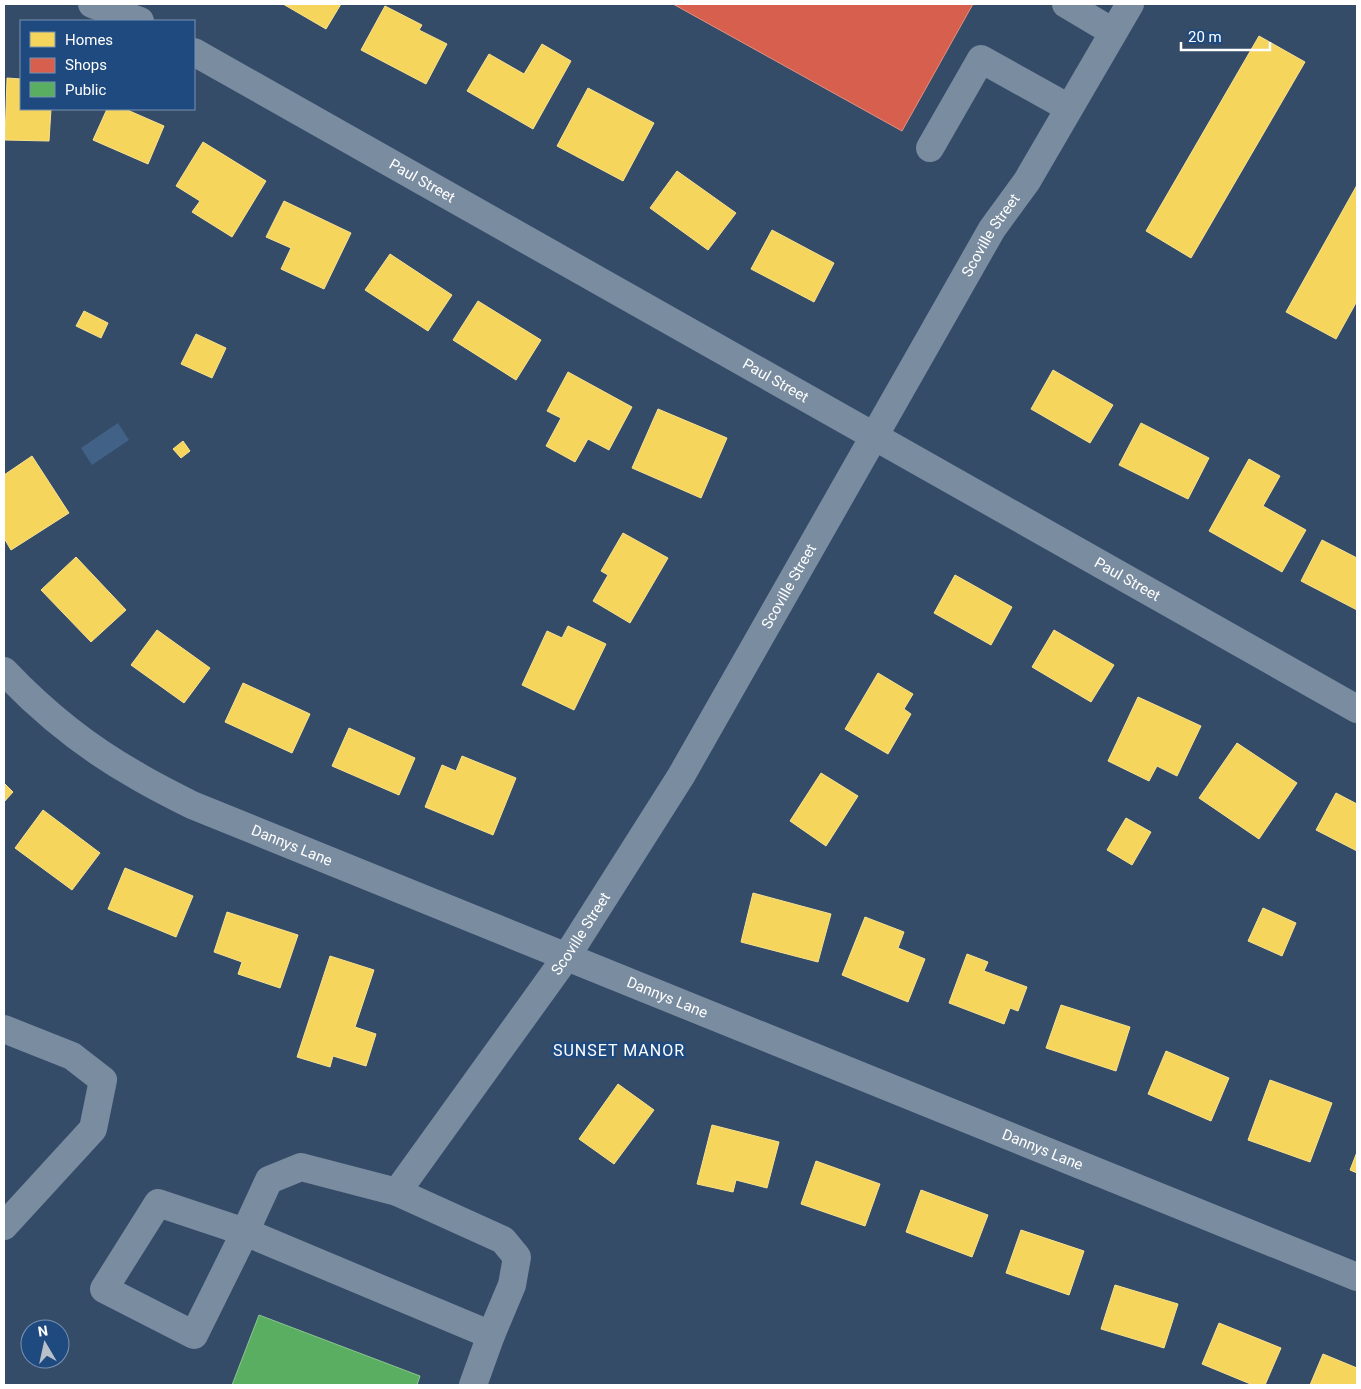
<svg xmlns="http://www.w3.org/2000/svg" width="1361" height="1389" viewBox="0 0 1361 1389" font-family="Roboto,sans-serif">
<rect width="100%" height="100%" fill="#354c69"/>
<path fill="#426187" d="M 118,423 L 129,440 L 92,465 L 81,448 Z"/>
<g fill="#f6d55c" stroke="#f9e28d">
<path d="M 283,4 L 341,4 L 326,29 Z"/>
<path d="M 385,6 L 422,25 L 419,30 L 447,44 L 426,84 L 361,50 Z"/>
<path d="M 1259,36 L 1305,62 L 1191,258 L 1146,231 Z"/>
<path d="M 542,44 L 571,61 L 533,129 L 467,91 L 489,54 L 524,74 Z"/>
<path d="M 7,78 L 21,79 L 21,109 L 51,109 L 49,141 L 5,140 Z"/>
<path d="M 588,88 L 654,123 L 623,181 L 557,146 Z"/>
<path d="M 107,109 L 125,109 L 164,126 L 148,164 L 93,140 Z"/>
<path d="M 203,142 L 266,181 L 232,237 L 192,212 L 200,201 L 176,186 Z"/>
<path d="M 677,171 L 736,213 L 708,250 L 650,208 Z"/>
<path d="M 1357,185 L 1357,301 L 1336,339 L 1286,312 Z"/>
<path d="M 284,201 L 351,233 L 324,289 L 281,269 L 291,248 L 266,237 Z"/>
<path d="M 772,230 L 834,263 L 814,302 L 751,269 Z"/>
<path d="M 390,254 L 452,295 L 428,331 L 365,290 Z"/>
<path d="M 478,301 L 541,340 L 516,380 L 453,340 Z"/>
<path d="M 84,311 L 108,323 L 101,338 L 76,326 Z"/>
<path d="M 196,334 L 226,348 L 212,378 L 181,364 Z"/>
<path d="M 1053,370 L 1113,405 L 1090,443 L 1031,409 Z"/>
<path d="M 568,372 L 632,407 L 609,450 L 588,439 L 575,462 L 546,446 L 561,418 L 547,411 Z"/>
<path d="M 658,409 L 727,438 L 701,498 L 632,468 Z"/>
<path d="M 1141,423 L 1209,458 L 1188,499 L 1119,465 Z"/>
<path d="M 183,441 L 190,451 L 181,458 L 173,449 Z"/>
<path d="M 32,456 L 69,513 L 11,550 L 4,538 L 4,475 Z"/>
<path d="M 1249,459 L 1280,476 L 1263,506 L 1306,530 L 1282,572 L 1209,531 Z"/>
<path d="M 623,533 L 668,558 L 630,623 L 593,601 L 608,575 L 601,571 Z"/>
<path d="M 1322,540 L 1357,558 L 1357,610 L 1301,581 Z"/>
<path d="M 76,557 L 126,610 L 91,642 L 41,590 Z"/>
<path d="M 955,575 L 1012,607 L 991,645 L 934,613 Z"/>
<path d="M 568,626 L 606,644 L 574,710 L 522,685 L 547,631 L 562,638 Z"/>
<path d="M 157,630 L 210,668 L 184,703 L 131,665 Z"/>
<path d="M 1054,630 L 1114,665 L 1091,702 L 1032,667 Z"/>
<path d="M 878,673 L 913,694 L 904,709 L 911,714 L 888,754 L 845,729 Z"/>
<path d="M 243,683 L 310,714 L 292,753 L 225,722 Z"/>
<path d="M 1138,697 L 1201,726 L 1177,776 L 1157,766 L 1149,781 L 1108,761 Z"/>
<path d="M 349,728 L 415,758 L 399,795 L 332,766 Z"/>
<path d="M 1237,743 L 1297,783 L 1259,839 L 1199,798 Z"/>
<path d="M 462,756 L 516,778 L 493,835 L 425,807 L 442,765 L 456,771 Z"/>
<path d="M 821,773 L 858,796 L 826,846 L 790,821 Z"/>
<path d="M 4,783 L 13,792 L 4,802 Z"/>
<path d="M 1336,793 L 1357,804 L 1357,851 L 1316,830 Z"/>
<path d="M 43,810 L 100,853 L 72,890 L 15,848 Z"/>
<path d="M 1126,818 L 1151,832 L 1132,865 L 1107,850 Z"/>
<path d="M 125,868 L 193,896 L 176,937 L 108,909 Z"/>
<path d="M 753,893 L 831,914 L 818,962 L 741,942 Z"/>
<path d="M 1263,908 L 1296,923 L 1282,956 L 1248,941 Z"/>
<path d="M 227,912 L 298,935 L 280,988 L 238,974 L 242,962 L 214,952 Z"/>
<path d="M 865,917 L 904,932 L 898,948 L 925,959 L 908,1002 L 842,975 Z"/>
<path d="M 967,954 L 988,962 L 984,971 L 1027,987 L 1018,1011 L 1010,1008 L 1004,1024 L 949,1003 Z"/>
<path d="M 330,956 L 374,970 L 355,1027 L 376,1034 L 366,1066 L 333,1056 L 330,1067 L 297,1057 Z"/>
<path d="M 1061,1005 L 1130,1027 L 1116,1071 L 1046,1048 Z"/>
<path d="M 1166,1051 L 1229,1078 L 1211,1121 L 1148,1094 Z"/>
<path d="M 1270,1080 L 1332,1103 L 1310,1162 L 1248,1140 Z"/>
<path d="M 618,1084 L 654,1110 L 614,1164 L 579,1139 Z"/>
<path d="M 712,1125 L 779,1142 L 767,1188 L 736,1180 L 733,1192 L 697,1184 Z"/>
<path d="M 1357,1152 L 1357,1173 L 1350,1170 Z"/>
<path d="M 816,1161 L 880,1184 L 865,1226 L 801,1204 Z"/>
<path d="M 921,1190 L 988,1215 L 972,1257 L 906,1232 Z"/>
<path d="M 1021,1230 L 1084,1251 L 1069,1295 L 1006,1273 Z"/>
<path d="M 1115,1285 L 1178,1304 L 1164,1348 L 1101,1329 Z"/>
<path d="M 1219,1323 L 1281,1348 L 1265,1385 L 1253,1385 L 1202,1364 Z"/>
<path d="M 1323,1354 L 1357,1368 L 1357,1385 L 1310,1385 Z"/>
</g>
<path fill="#d6604d" stroke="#e29082" d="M 673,4 L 973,4 L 902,131 Z"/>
<path fill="#5aae61" stroke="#8cc690" d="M 259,1315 L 420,1376 L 417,1385 L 232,1385 Z"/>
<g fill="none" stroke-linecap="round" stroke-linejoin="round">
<g stroke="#7a8ca0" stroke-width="28">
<path d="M 92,4 L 140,21"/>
<path d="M 1066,4 L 1113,32"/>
<path id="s1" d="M 194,52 L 1357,709"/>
<path d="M 930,148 L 981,59 L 1069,108"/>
<path id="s2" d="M 4,671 C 42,711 86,747 134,774 C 152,785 172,795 192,805 L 1357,1277"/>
<path d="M 4,1029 L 72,1056 L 103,1080 L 93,1129 L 4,1226"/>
<path d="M 397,1192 L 503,1240 L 517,1257 L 512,1285 L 491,1335 L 473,1385"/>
<path id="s3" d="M 491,1335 L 245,1232 L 194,1335 L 104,1289 L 158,1203 L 245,1232 L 269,1180 L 301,1167 L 397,1192 L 567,956 L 681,776 L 992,229 L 1027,181 L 1130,4"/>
</g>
</g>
<g text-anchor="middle" stroke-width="5" stroke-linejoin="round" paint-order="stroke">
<g font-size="15" fill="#fff" stroke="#1f4a7f">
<text dy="5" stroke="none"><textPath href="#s1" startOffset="262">Paul Street</textPath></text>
<text dy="5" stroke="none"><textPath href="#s3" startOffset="1994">Scoville Street</textPath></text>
<text dy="5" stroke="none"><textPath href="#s1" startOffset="668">Paul Street</textPath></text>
<text dy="5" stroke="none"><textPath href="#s1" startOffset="1072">Paul Street</textPath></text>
<text dy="5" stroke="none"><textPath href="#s3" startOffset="1589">Scoville Street</textPath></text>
<text dy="5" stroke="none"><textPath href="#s2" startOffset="340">Dannys Lane</textPath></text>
<text dy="5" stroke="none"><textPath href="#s3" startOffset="1184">Scoville Street</textPath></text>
<text dy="5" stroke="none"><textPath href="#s2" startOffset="745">Dannys Lane</textPath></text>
<text dy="5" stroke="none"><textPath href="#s2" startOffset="1150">Dannys Lane</textPath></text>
</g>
<g font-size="16" letter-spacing="1" fill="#fff" stroke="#1f4a7f">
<text x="619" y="1056">SUNSET MANOR</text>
</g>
</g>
<rect width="1361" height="1389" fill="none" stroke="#ffffff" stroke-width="10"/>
<rect x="20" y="20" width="175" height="90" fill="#1f4a7f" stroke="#7992b2"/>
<rect x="30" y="32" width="25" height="15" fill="#f6d55c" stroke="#7992b2"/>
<text x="65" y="45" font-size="15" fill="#ffffff">Homes</text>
<rect x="30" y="58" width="25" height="15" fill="#d6604d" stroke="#7992b2"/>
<text x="65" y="70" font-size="15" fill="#ffffff">Shops</text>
<rect x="30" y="82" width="25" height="15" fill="#5aae61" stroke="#7992b2"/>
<text x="65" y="95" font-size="15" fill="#ffffff">Public</text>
<g transform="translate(45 1344) rotate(351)"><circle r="24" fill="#1f4a7f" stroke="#7992b2"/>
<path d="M0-4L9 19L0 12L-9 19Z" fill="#b8c0ca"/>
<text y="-8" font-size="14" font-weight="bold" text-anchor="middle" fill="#ffffff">N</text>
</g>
<path d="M1181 42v8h89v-8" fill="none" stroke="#ffffff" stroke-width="2.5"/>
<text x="1188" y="42" font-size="15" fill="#ffffff" stroke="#1f4a7f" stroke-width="4" paint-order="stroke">20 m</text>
</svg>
